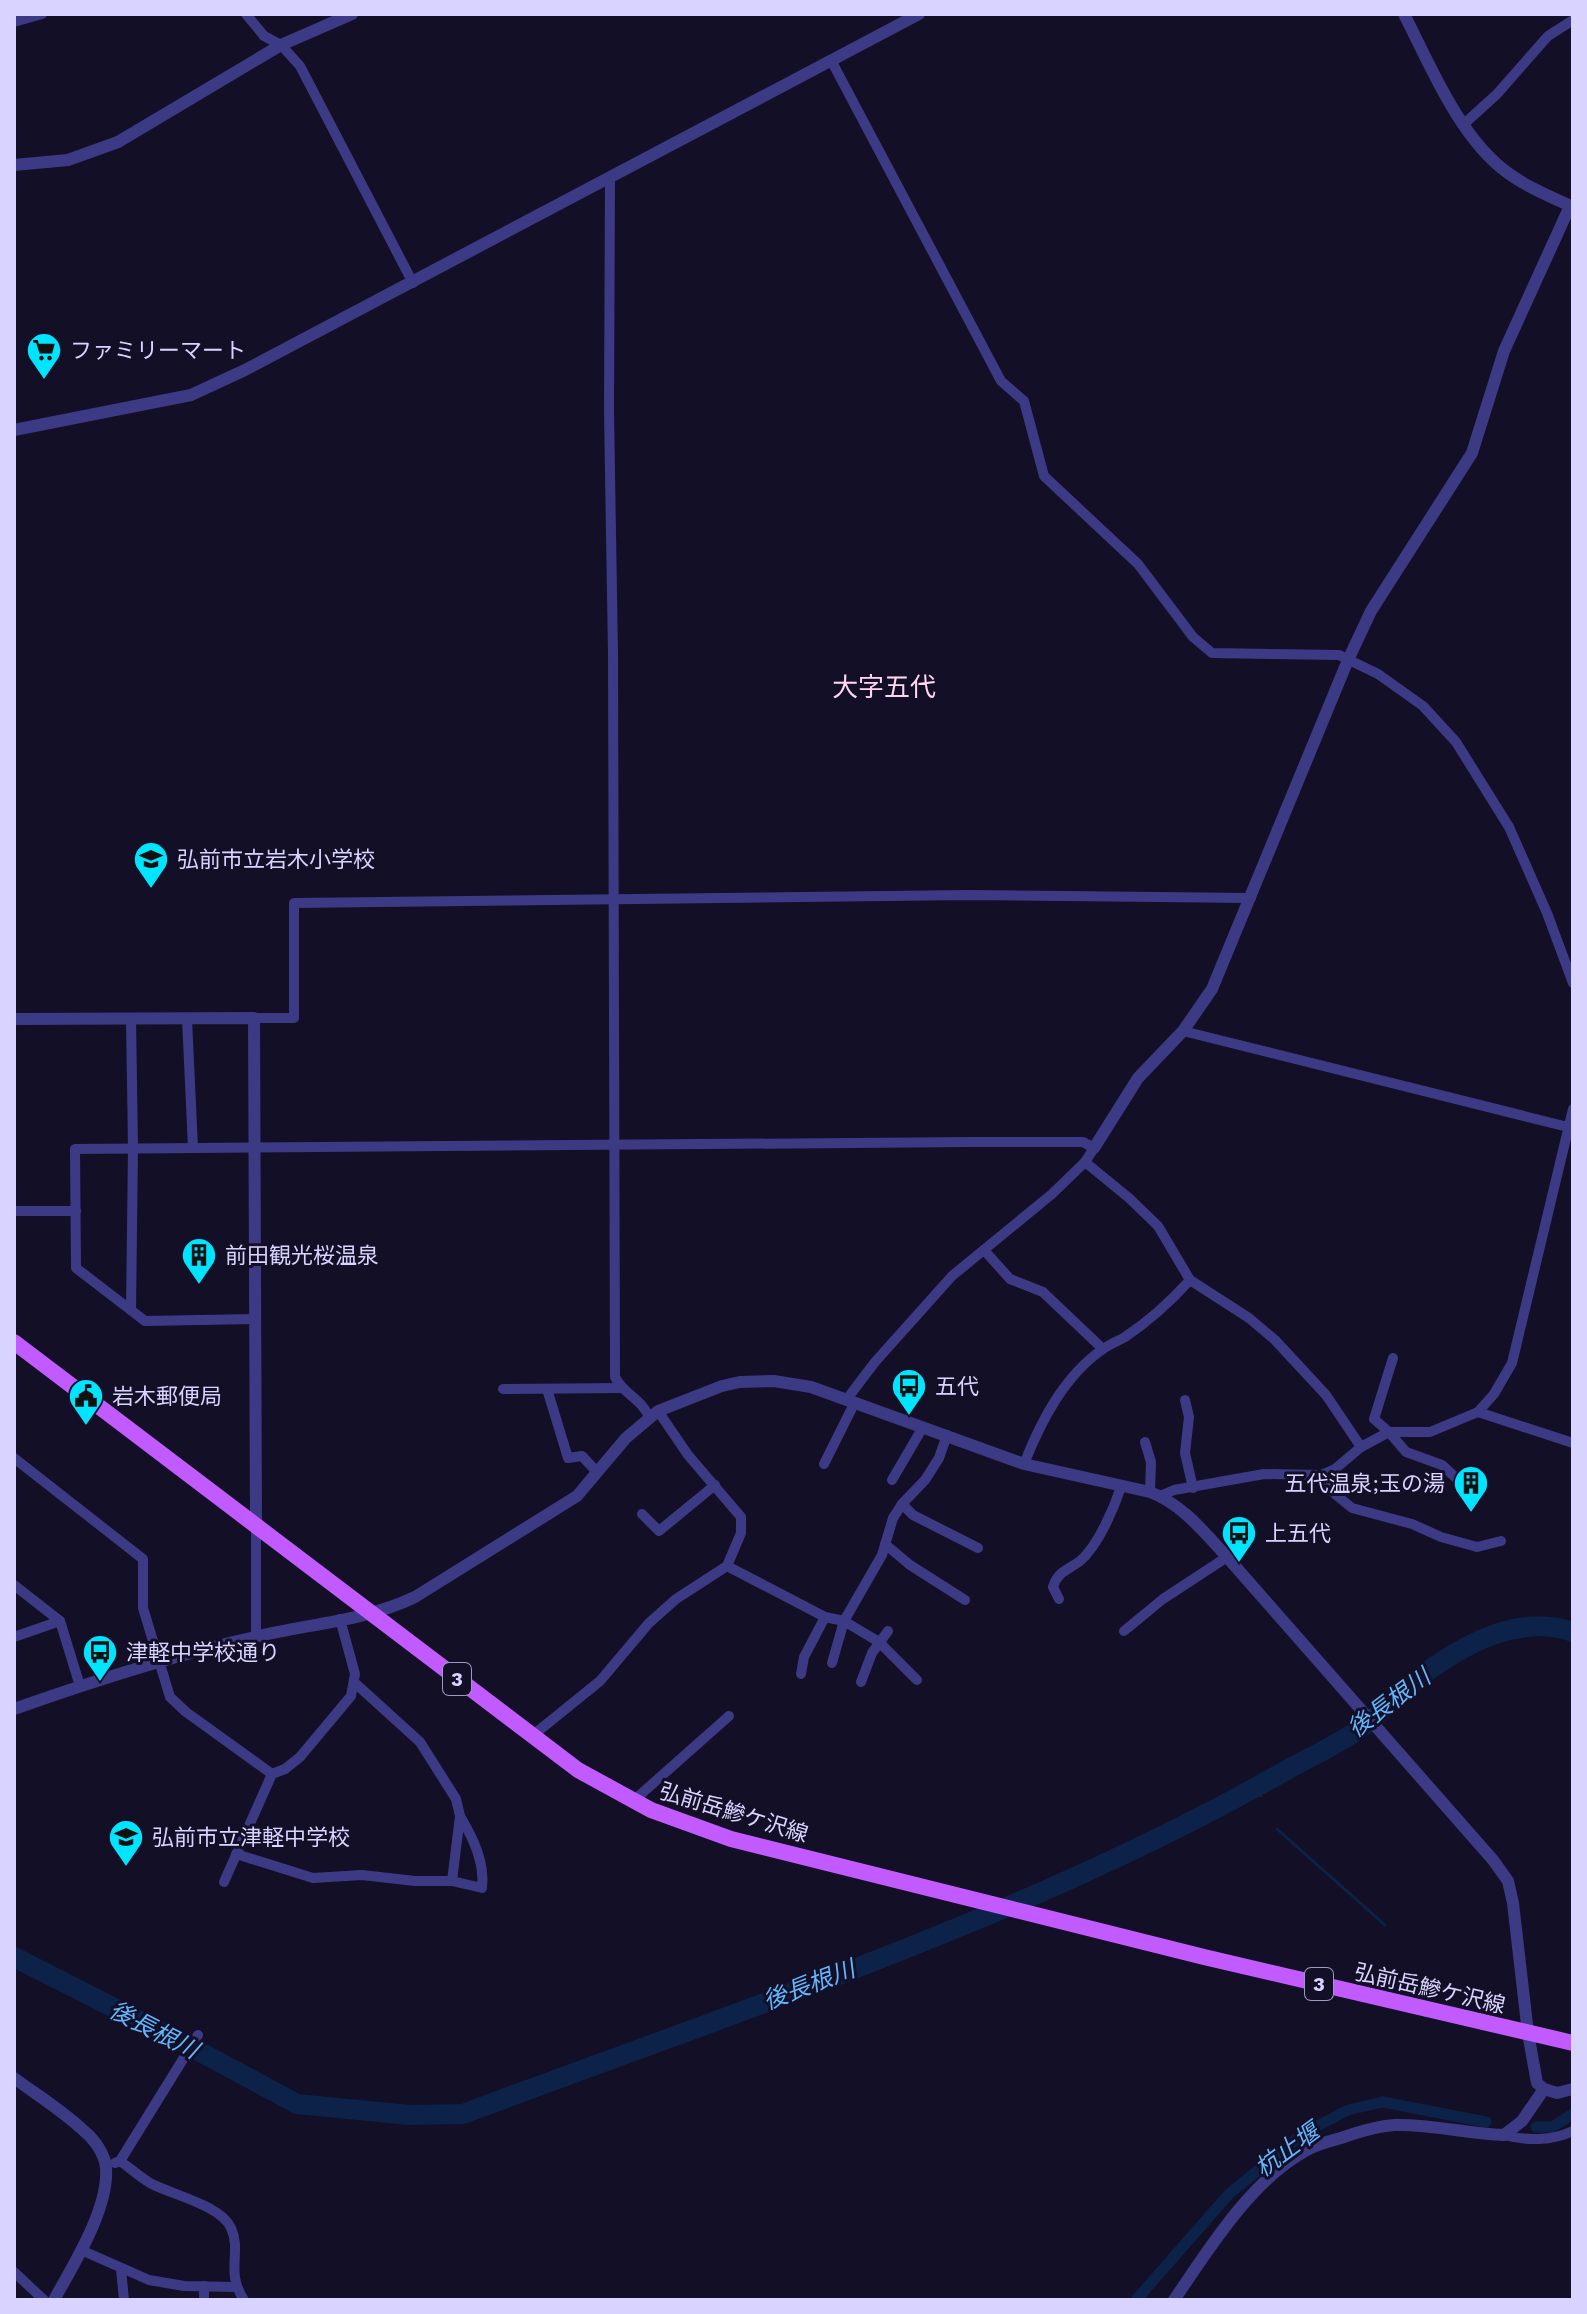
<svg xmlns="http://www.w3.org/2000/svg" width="1587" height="2314" viewBox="0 0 1587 2314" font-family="'Work Sans','Noto Sans JP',sans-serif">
<rect width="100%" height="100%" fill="#130f26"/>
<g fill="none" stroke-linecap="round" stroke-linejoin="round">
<g stroke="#0c2248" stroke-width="3">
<path d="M 1256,1788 L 1261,1796"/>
<path d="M 1277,1829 L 1385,1925"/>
</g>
<g stroke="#0c2248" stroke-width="11">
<path d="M 1536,2127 L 1552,2127 L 1573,2114"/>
<path d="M 1136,2300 L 1229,2194 L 1304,2133 L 1348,2110 L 1383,2102 L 1486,2122"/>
</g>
<path stroke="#0c2248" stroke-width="20" d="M 14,1957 L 191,2047 L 297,2104 L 410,2115 L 463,2114 C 740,2010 1026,1918 1285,1771 C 1308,1758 1333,1747 1355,1732 C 1381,1715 1401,1691 1425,1673 C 1468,1642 1520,1614 1573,1632"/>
<g stroke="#3d3a85" stroke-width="10">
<path d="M 246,14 L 264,36 L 281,45 L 300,66 L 413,283"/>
<path d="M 14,22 L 42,14"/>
<path d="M 832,62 L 1001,381 L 1024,401 L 1044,476 L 1138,564 L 1193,637 L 1212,653 L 1339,655 L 1378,674 L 1423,706 L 1456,742 L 1509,827 L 1547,913 L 1573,983"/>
<path d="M 1464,124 L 1497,94 L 1548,36 L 1573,20"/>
<path d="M 610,177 L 609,411 L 613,654 L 615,1377 C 623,1394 642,1399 649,1417"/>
<path d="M 254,1018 L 294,1018 L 294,903 L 969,895 L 1251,898"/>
<path d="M 131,1019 L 133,1148 L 131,1310"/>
<path d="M 187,1019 L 193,1148"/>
<path d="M 1183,1031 L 1568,1127"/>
<path d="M 1085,1162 L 1129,1198 L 1158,1226 L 1190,1280 L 1249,1318 L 1275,1340 L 1326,1395 L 1361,1447"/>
<path d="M 14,1211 L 76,1211"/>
<path d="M 984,1250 L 1010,1279 L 1043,1292 L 1103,1349"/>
<path d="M 255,1319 L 145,1321 L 76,1268 L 75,1149 L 972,1142 L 1083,1142 L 1094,1148 L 1085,1162 L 1052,1194 L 952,1276 L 875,1362 L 847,1399"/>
<path d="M 1393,1358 L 1374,1419 L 1389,1432 L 1406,1452 L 1442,1465 L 1467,1488"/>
<path d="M 503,1389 L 620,1388"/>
<path d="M 547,1389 L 568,1458 L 582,1456 L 597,1472"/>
<path d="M 1185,1400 L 1189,1417 L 1185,1453 L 1193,1488"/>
<path d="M 1478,1412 L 1573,1443"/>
<path d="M 1145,1442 L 1151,1462 L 1150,1492"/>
<path d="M 14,1458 L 143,1559 L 143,1608 L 170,1697 L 186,1712 L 272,1774"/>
<path d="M 824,1464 L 855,1402"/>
<path d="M 1024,1464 C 1041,1421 1064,1376 1103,1349 C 1110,1344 1118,1341 1125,1337 C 1149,1321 1171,1301 1190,1280"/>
<path d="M 1321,1475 L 1330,1490 L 1352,1508 L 1412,1524 L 1441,1537 L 1477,1547 L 1501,1541"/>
<path d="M 892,1480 L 923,1427"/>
<path d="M 1160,1496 L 1174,1490 L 1264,1474 L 1321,1475 L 1335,1469 L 1361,1447 L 1389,1432 L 1430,1432 L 1478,1412 L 1494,1394 L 1512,1363 L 1573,1109"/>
<path d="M 902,1504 L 913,1515 L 978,1548"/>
<path d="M 642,1514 L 659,1531 L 715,1485"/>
<path d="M 256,1525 L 256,1636"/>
<path d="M 885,1544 L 910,1565 L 965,1600"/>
<path d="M 727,1566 L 825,1617 L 844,1621 L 882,1555 L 893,1518 L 902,1504 L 925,1480 L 939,1458 L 947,1435"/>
<path d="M 14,1585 L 60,1621 L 80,1686"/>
<path d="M 1059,1599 L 1053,1587 C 1058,1571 1068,1570 1080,1561 C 1098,1546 1114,1508 1121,1487"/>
<path d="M 1124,1631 L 1163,1599 L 1227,1557"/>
<path d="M 14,1637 L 60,1621"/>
<path d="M 832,1663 L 844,1621 L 879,1642 L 917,1680"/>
<path d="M 801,1674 L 804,1657 L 825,1617"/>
<path d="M 861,1682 L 872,1653 L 888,1631"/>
<path d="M 532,1736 L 600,1681 L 649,1623 L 676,1599 L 727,1566 L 741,1533 L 741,1517 L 688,1455 L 658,1411"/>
<path d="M 632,1802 L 729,1716"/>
<path d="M 236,1854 L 313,1878 L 362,1875 L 415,1881 L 452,1881 L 460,1816 L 456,1799 L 420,1742 L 355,1683"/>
<path d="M 452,1881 L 482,1888 C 485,1862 473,1838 460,1816"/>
<path d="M 224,1882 L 272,1774 L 285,1769 L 300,1757 L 351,1696 L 355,1674 L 340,1619"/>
<path d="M 1504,2135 C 1526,2141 1552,2141 1573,2131"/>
<path d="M 120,2161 C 130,2168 140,2177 150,2183 C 172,2195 221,2205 231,2228 C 242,2252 225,2272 244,2300"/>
<path d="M 115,2163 L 120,2161 L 198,2035"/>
<path d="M 81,2250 L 149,2280 L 184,2286 L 236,2287"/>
<path d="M 121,2269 L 124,2300"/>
<path d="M 14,2272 L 44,2300"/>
<path d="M 204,2286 L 204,2300"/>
</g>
<g stroke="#3d3a85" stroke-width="12">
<path d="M 1404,14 C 1430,65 1460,139 1508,173 C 1527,187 1551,197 1573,207"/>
<path d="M 14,165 L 68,160 L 118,142 L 281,45 L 352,14"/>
<path d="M 14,430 L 191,395 L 245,370 L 919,14"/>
<path d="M 14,1019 L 254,1018 L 256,1525"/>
<path d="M 1094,1148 L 1138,1078 L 1183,1031 L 1212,989 L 1348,660 L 1371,611 L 1472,453 L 1504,351 L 1570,206"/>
<path d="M 14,1709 C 93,1681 173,1655 255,1637 C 308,1624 365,1621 415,1597 L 577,1496 L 626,1438 L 658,1411 L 722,1386 L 740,1382 L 774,1381 L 811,1387 L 1024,1464 L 1150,1492 C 1182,1504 1204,1532 1227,1557 L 1493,1860 L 1508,1881 L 1513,1903 L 1528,2033 L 1537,2083 L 1544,2089 L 1557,2093 L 1573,2089"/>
<path d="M 14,2078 C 37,2095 63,2111 84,2131 C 94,2139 105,2154 106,2168 C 109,2209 73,2265 54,2300"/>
<path d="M 1174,2300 C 1209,2249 1251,2180 1307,2150 C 1317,2144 1330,2141 1341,2138 C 1358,2132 1378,2126 1395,2125 C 1433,2124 1467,2134 1504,2135 L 1522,2121 L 1544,2089"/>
</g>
<path stroke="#c25bff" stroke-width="16" d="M 14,1342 L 578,1770 L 651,1810 L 731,1839 L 1204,1957 L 1573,2043"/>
</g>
<defs>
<g id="supermarket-pin" transform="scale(1.8)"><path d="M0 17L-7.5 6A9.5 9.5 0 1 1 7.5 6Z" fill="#00e5ff" stroke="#130f26"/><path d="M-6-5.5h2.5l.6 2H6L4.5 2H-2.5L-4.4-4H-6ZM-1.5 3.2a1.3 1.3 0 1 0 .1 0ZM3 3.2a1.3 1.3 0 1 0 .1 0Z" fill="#111"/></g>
<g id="school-pin" transform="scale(1.8)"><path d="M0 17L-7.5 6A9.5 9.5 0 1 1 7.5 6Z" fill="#00e5ff" stroke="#130f26"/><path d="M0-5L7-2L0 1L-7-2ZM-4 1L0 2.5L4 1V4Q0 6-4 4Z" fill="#111"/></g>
<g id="building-pin" transform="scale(1.8)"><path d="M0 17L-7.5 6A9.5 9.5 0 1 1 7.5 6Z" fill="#00e5ff" stroke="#130f26"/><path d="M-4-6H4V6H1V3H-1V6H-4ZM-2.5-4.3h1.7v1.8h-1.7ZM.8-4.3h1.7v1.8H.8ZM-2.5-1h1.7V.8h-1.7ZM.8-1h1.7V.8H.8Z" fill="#111"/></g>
<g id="bus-pin" transform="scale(1.8)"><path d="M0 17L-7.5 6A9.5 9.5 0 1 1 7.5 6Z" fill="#00e5ff" stroke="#130f26"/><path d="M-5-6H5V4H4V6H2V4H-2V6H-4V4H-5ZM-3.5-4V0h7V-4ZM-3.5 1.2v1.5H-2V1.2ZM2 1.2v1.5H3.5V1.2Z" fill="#111"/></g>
<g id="civic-pin" transform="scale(1.8)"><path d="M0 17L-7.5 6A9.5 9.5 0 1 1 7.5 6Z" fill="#00e5ff" stroke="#130f26"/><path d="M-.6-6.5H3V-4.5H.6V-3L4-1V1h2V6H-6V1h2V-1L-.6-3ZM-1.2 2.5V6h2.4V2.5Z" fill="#111"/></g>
</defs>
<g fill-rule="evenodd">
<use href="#supermarket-pin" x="44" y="350"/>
<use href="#school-pin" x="151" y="859"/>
<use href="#building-pin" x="199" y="1255"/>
<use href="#bus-pin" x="909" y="1386"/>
<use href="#civic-pin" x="86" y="1396"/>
<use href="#building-pin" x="1471" y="1483"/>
<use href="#bus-pin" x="1239" y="1533"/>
<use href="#bus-pin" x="100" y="1652"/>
<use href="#school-pin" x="126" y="1837"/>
</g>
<g text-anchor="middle" stroke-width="6" stroke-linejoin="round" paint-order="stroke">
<g fill="#130f26" stroke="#9e99be" stroke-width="2">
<rect x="443" y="1663" width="28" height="32" rx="6"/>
<rect x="1305" y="1968" width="28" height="32" rx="6"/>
</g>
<g font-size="20" font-weight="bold" fill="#d9d4ff">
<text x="457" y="1686">3</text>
<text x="1319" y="1991">3</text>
</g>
<g font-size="22" fill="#d9d4ff" stroke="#130f26" text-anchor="start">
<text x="70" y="358">ファミリーマート</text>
<text x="177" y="867">弘前市立岩木小学校</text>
<text x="225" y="1263">前田観光桜温泉</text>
<text x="935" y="1394">五代</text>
<text x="112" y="1404">岩木郵便局</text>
<text x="1445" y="1491" text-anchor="end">五代温泉;玉の湯</text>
<text x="1265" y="1541">上五代</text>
<text x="126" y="1660">津軽中学校通り</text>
<text x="152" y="1845">弘前市立津軽中学校</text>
</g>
<g font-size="22" fill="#d9d4ff" stroke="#130f26">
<text transform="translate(734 1812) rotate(17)" y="8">弘前岳鰺ケ沢線</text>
<text transform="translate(1430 1988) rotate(13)" y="8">弘前岳鰺ケ沢線</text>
</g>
<g font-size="24" font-style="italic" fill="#62b6ff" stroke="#130f26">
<text transform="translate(1389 1703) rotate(-37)" y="8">後長根川</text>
<text transform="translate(809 1985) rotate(-21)" y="8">後長根川</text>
<text transform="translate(154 2030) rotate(27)" y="8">後長根川</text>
<text transform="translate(1287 2150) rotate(-36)" y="8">杭止堰</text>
</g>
<g font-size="26" fill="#ffd6f0" stroke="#130f26">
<text x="884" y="696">大字五代</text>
</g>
</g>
<rect width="1587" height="2314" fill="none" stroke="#d9d4ff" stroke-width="32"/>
</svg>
